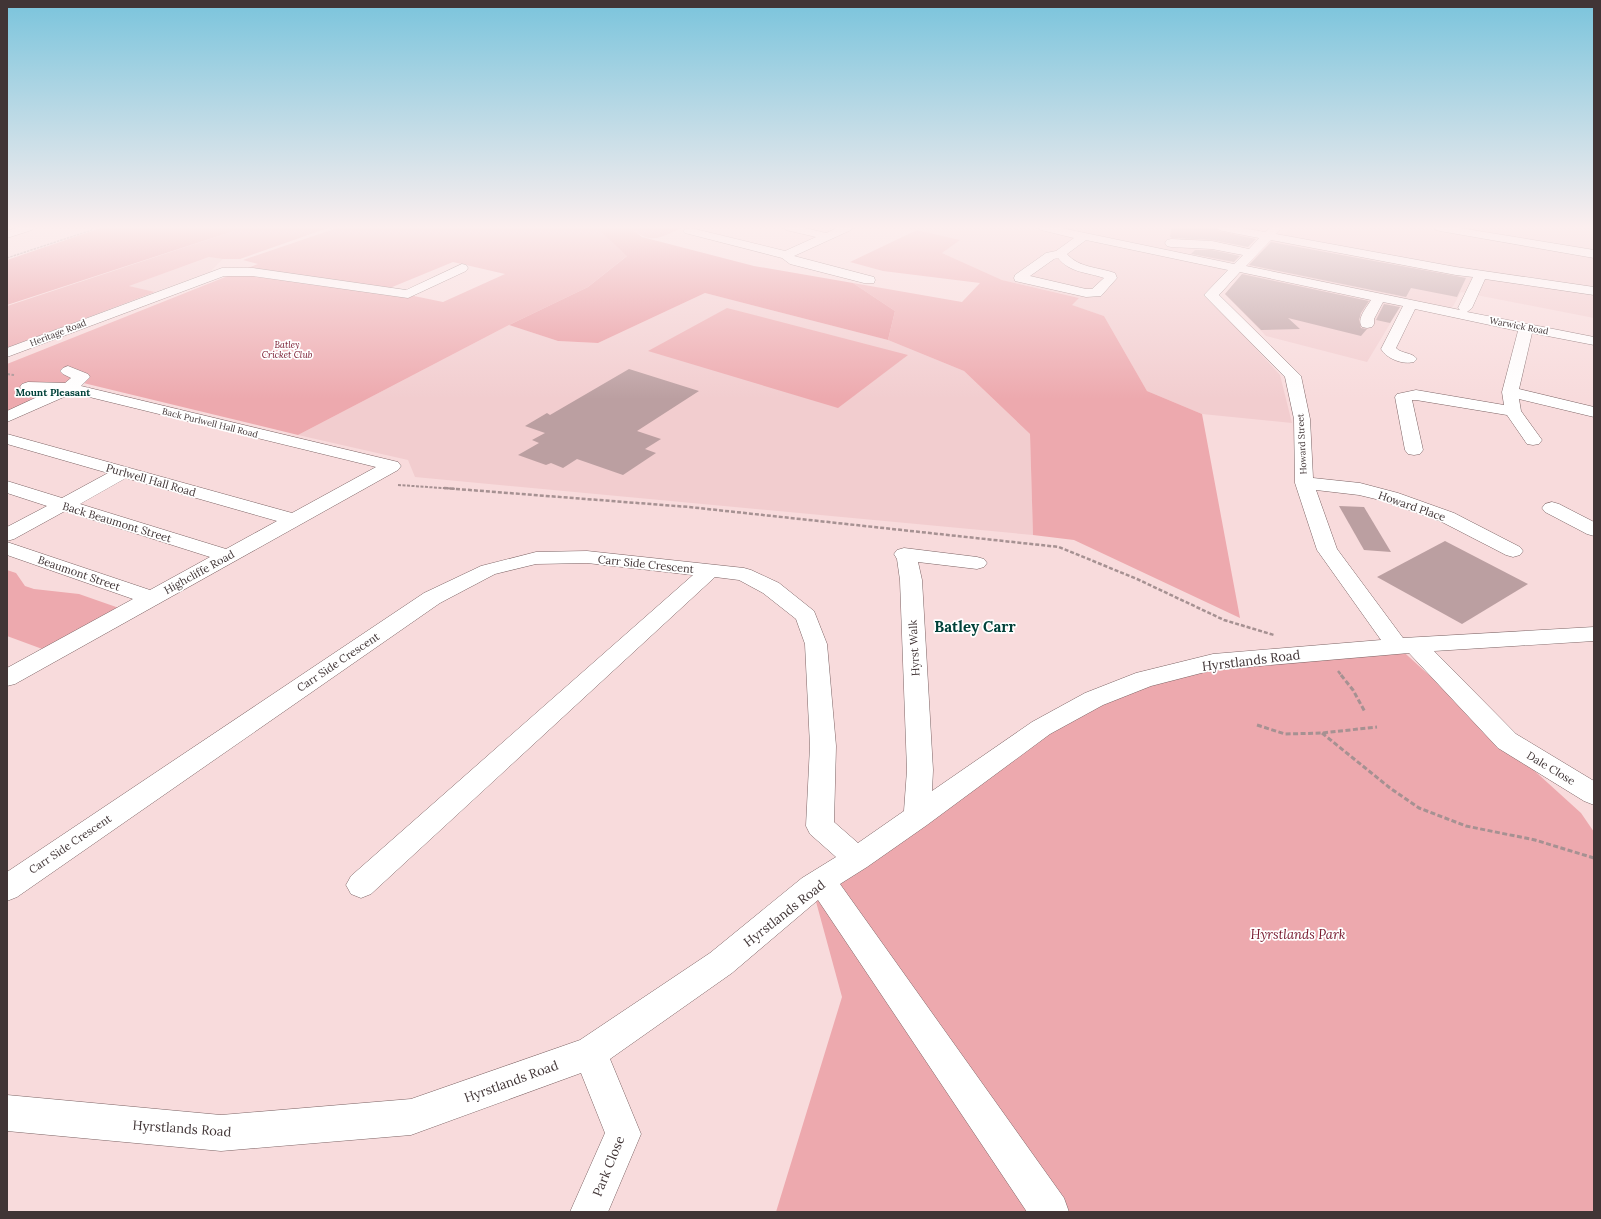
<svg xmlns="http://www.w3.org/2000/svg" width="1601" height="1219" viewBox="0 0 1601 1219" font-family="Lora,serif">
<rect width="100%" height="100%" fill="#f8dbdc"/>
<g fill="#f2cdcf">
<path d="M 906,228 L 1026,228 L 1228,269 L 1205,293 L 1280,375 L 1292,423 L 1202,414 L 1147,391 L 1104,316 L 1071,305 L 1079,298 L 1002,280 L 942,253 L 959,240 Z"/>
<path d="M 1053,228 L 1264,228 L 1228,264 Z"/>
<path d="M 1290,228 L 1427,228 L 1594,256 L 1594,318 L 1461,292 L 1452,308 L 1246,266 L 1270,241 L 1282,236 Z"/>
<path d="M 1440,228 L 1594,228 L 1594,254 Z"/>
<path d="M 210,257 L 223,259 L 210,272 L 155,292 L 128,286 Z"/>
<path d="M 1244,272 L 1402,304 L 1367,362 L 1266,336 L 1225,294 Z"/>
<path d="M 705,293 L 888,340 L 964,371 L 1030,434 L 1033,535 L 415,477 L 408,460 L 298,435 L 509,325 L 558,341 L 598,343 Z"/>
</g>
<g fill="#eda9ae" fill-rule="evenodd">
<path d="M 243,228 L 328,228 L 240,259 L 223,259 L 209,257 L 129,286 L 155,292 L 7,348 L 7,306 Z"/>
<path d="M 337,228 L 597,228 L 628,255 L 588,287 L 509,325 L 298,435 L 71,380 L 7,412 L 7,364 L 258,264 L 243,260 ZM 453,262 L 505,274 L 443,302 L 385,290 Z"/>
<path d="M 630,228 L 682,228 C 658,238 653,245 630,228 Z"/>
<path d="M 917,230 L 960,240 L 942,253 L 1002,280 L 1079,298 L 1072,305 L 1104,316 L 1147,391 L 1202,414 L 1240,618 L 1074,540 L 1033,535 L 1030,434 L 964,371 L 888,340 L 895,311 L 853,283 L 962,302 L 980,283 L 883,271 L 850,262 Z"/>
<path d="M 727,308 L 908,355 L 838,408 L 648,351 Z"/>
<path d="M 7,570 L 16,573 L 25,586 L 34,589 L 79,594 L 119,608 L 45,650 L 7,636 Z"/>
<path d="M 1397,646 L 1581,813 L 1594,832 L 1594,1212 L 776,1212 L 842,997 L 812,887 L 1041,728 L 1144,679 Z"/>
</g>
<g fill="#e8969d">
<path d="M 101,228 L 243,228 L 7,305 L 7,260 Z"/>
<path d="M 597,228 L 630,228 L 642,237 L 754,266 L 853,283 L 895,311 L 888,340 L 705,293 L 598,343 L 558,341 L 509,325 L 588,287 L 627,256 Z"/>
</g>
<g fill="#bb9fa1">
<path d="M 1171,228 L 1216,228 L 1219,231 L 1256,239 L 1248,247 L 1212,240 L 1172,238 L 1170,237 Z"/>
<path d="M 1271,242 L 1456,276 L 1466,278 L 1457,297 L 1411,288 L 1406,297 L 1249,265 Z"/>
<path d="M 1195,250 L 1212,250 L 1240,256 L 1234,262 L 1191,254 Z"/>
<path d="M 1242,274 L 1369,301 L 1361,313 L 1359,320 L 1361,328 L 1367,329 L 1361,336 L 1288,318 L 1300,329 L 1261,330 L 1225,294 Z"/>
<path d="M 1384,304 L 1400,307 L 1390,323 L 1376,320 Z"/>
<path d="M 629,369 L 699,391 L 637,431 L 661,439 L 645,449 L 656,453 L 623,475 L 577,459 L 563,468 L 551,463 L 546,465 L 518,455 L 539,443 L 532,440 L 545,433 L 525,426 L 547,413 L 550,415 Z"/>
<path d="M 1339,506 L 1364,507 L 1391,552 L 1364,550 Z"/>
<path d="M 1445,541 L 1528,584 L 1462,624 L 1377,577 Z"/>
</g>
<g fill="none" stroke-linecap="round" stroke-linejoin="round">
<g stroke="#7d6465" stroke-width="1">
<g id="minor">
<path d="M 17,228 L 34,228 L 32,230 L 7,238 L 7,231 Z"/>
<path d="M 691,228 L 785,251 L 816,237 L 786,230 L 784,228 L 805,228 L 826,233 L 837,228 L 853,228 L 851,230 L 794,256 L 874,277 L 875,280 L 874,283 L 864,283 L 790,264 L 782,258 L 685,233 L 683,231 L 685,229 Z"/>
<path d="M 1039,228 L 1061,228 L 1234,264 L 1243,255 L 1212,249 L 1171,247 L 1167,246 L 1165,243 L 1167,240 L 1171,239 L 1212,241 L 1249,249 L 1259,238 L 1223,231 L 1219,230 L 1217,228 L 1242,228 L 1265,232 L 1270,228 L 1282,228 L 1276,234 L 1456,267 L 1594,287 L 1594,295 L 1485,279 L 1472,308 L 1467,312 L 1594,337 L 1594,345 L 1532,333 L 1519,389 L 1594,407 L 1594,417 L 1519,399 L 1521,411 L 1542,440 L 1539,444 L 1533,445 L 1527,444 L 1507,415 L 1416,400 L 1412,400 L 1423,450 L 1420,454 L 1414,455 L 1408,454 L 1405,450 L 1395,397 L 1397,394 L 1416,390 L 1504,405 L 1502,392 L 1518,331 L 1415,309 L 1396,348 C 1402,354 1412,352 1417,359 L 1414,362 C 1403,365 1387,359 1381,349 L 1403,306 L 1383,302 L 1374,319 L 1374,324 L 1372,327 L 1367,328 L 1362,327 C 1356,319 1367,307 1371,300 L 1240,272 L 1219,295 L 1301,376 L 1310,419 L 1313,478 L 1360,483 L 1398,493 L 1454,513 L 1520,547 L 1523,551 L 1520,555 L 1513,557 L 1506,555 L 1440,521 L 1384,501 L 1359,495 L 1316,490 L 1337,549 L 1403,638 L 1594,627 L 1594,641 L 1434,651 L 1516,734 L 1594,781 L 1594,805 L 1584,801 L 1498,748 L 1409,653 L 1213,670 L 1151,686 L 1103,705 L 1050,734 L 927,825 L 867,867 L 840,884 L 1064,1198 L 1069,1212 L 1027,1212 L 818,900 L 732,973 L 610,1059 L 641,1134 L 608,1212 L 570,1212 L 605,1133 L 581,1073 L 411,1135 L 221,1151 L 7,1131 L 7,1095 L 221,1115 L 411,1099 L 580,1040 L 710,953 L 802,878 L 836,857 L 810,834 L 806,826 L 810,746 L 805,644 L 796,619 L 763,593 L 739,580 L 715,577 L 371,894 L 361,898 L 351,894 L 346,885 L 351,876 L 693,575 L 587,563 L 536,564 L 495,574 L 440,603 L 17,897 L 7,901 L 7,872 L 424,593 L 481,566 L 536,552 L 587,551 L 744,568 L 751,570 L 779,583 L 814,611 L 827,644 L 836,746 L 834,822 L 858,843 L 904,811 L 907,770 L 900,580 L 897,559 L 894,554 L 897,550 L 904,548 L 977,557 L 984,559 L 987,563 L 984,567 L 977,569 L 918,562 L 922,580 L 933,770 L 932,791 L 1032,722 L 1085,693 L 1136,673 L 1213,654 L 1381,640 L 1317,550 L 1295,483 L 1294,419 L 1285,377 L 1204,295 L 1228,270 L 1086,240 L 1067,254 C 1079,268 1098,267 1115,273 L 1117,278 L 1101,296 L 1086,297 L 1015,281 L 1014,278 L 1015,275 L 1046,253 L 1056,251 L 1074,238 L 1041,230 ZM 1271,240 L 1456,275 L 1473,277 L 1458,308 L 1460,310 L 1246,266 ZM 1058,258 C 1070,273 1087,272 1104,278 L 1092,289 L 1086,289 L 1030,276 L 1054,259 Z"/>
<path d="M 462,264 L 466,265 L 468,268 L 466,271 L 408,298 L 253,276 L 224,276 L 7,357 L 7,348 L 222,268 L 253,268 L 406,290 Z"/>
<path d="M 68,366 L 88,374 L 90,377 L 81,386 L 398,462 L 401,466 L 398,470 L 15,684 L 7,686 L 7,668 L 133,599 L 7,555 L 7,542 L 150,590 L 210,557 L 65,511 L 14,539 L 7,541 L 7,527 L 47,506 L 7,493 L 7,481 L 62,498 L 108,473 L 7,444 L 7,434 L 292,513 L 376,467 L 73,393 L 7,422 L 7,411 L 48,392 L 22,390 L 20,387 L 22,384 L 28,382 L 65,383 L 71,378 L 63,374 L 60,371 L 63,368 ZM 126,478 L 277,521 L 226,549 L 80,504 Z"/>
<path d="M 1552,502 L 1559,504 L 1594,522 L 1594,536 L 1587,534 L 1545,512 L 1542,508 L 1545,504 Z"/>
</g>
</g>
<g stroke="#7d6465" stroke-width="1">
<path id="major" d="M 1434,228 L 1460,228 L 1594,250 L 1594,258 L 1440,231 L 1436,230 Z"/>
</g>
<path stroke="#a69192" stroke-width="1.5" stroke-dasharray="2.5 1" stroke-linecap="butt" d="M 7,258 L 92,230"/>
<g stroke="#a69192" stroke-width="2" stroke-dasharray="3 1.5" stroke-linecap="butt">
<path d="M 7,374 L 14,375"/>
<path d="M 398,485 L 457,489"/>
</g>
<g stroke="#a69192" stroke-width="2.5" stroke-dasharray="4 2" stroke-linecap="butt">
<path d="M 444,488 L 689,507 L 1059,547 L 1137,579 L 1224,620 L 1274,635"/>
<path d="M 1338,671 L 1342,676"/>
</g>
<g stroke="#a69192" stroke-width="3" stroke-dasharray="5 2.5" stroke-linecap="butt">
<path d="M 1341,675 L 1353,690 L 1365,712"/>
<path d="M 1257,725 L 1285,734 L 1322,733 L 1377,727"/>
<path d="M 1322,733 L 1390,788 L 1419,808 L 1466,826 L 1535,840 L 1594,858"/>
</g>
<use href="#minor" fill="#fff" fill-rule="evenodd"/>
<use href="#major" fill="#fff" fill-rule="evenodd"/>
</g>
<linearGradient id="sky" x2="0" y2="1"><stop stop-color="#7ac4dc"/><stop offset="0.57" stop-color="#fcefef"/><stop offset="1" stop-color="#fcefef" stop-opacity="0"/></linearGradient>
<rect width="1601" height="399" fill="url(#sky)"/>
<g text-anchor="middle" stroke-width="3.5" stroke-linejoin="round" paint-order="stroke">
<g font-size="9" fill="#413536" stroke="#fff">
<text transform="translate(1519 326) rotate(11)" y="3">Warwick Road</text>
<text transform="translate(58 333) rotate(-21)" y="3">Heritage Road</text>
<text transform="translate(210 423) rotate(14)" y="3">Back Purlwell Hall Road</text>
<text transform="translate(1302 444) rotate(-93)" y="3">Howard Street</text>
</g>
<g font-size="9" font-style="italic" fill="#74142a" stroke="#fff">
<text x="287" y="348">Batley<tspan x="287" dy="10">Cricket Club</tspan></text>
</g>
<g font-size="10" font-weight="bold" fill="#014139" stroke="#fff">
<text x="53" y="396">Mount Pleasant</text>
</g>
<g font-size="11" fill="#413536" stroke="#fff">
<text transform="translate(151 480) rotate(16)" y="4">Purlwell Hall Road</text>
<text transform="translate(1412 506) rotate(19)" y="4">Howard Place</text>
<text transform="translate(117 522) rotate(17)" y="4">Back Beaumont Street</text>
<text transform="translate(646 564) rotate(6)" y="4">Carr Side Crescent</text>
<text transform="translate(199 572) rotate(-29)" y="4">Highcliffe Road</text>
<text transform="translate(79 573) rotate(19)" y="4">Beaumont Street</text>
<text transform="translate(914 648) rotate(-93)" y="4">Hyrst Walk</text>
<text transform="translate(338 662) rotate(-34)" y="4">Carr Side Crescent</text>
<text transform="translate(1551 768) rotate(31)" y="4">Dale Close</text>
<text transform="translate(70 844) rotate(-34)" y="4">Carr Side Crescent</text>
</g>
<g font-size="13" fill="#413536" stroke="#fff">
<text transform="translate(1251 660) rotate(-7)" y="5">Hyrstlands Road</text>
<text transform="translate(784 913) rotate(-38)" y="5">Hyrstlands Road</text>
<text transform="translate(511 1081) rotate(-20)" y="5">Hyrstlands Road</text>
<text transform="translate(182 1128) rotate(4)" y="5">Hyrstlands Road</text>
<text transform="translate(608 1166) rotate(-68)" y="5">Park Close</text>
</g>
<g font-size="13" font-style="italic" fill="#74142a" stroke="#fff">
<text x="1298" y="939">Hyrstlands Park</text>
</g>
<g font-size="15" font-weight="bold" fill="#014139" stroke="#fff">
<text x="975" y="632">Batley Carr</text>
</g>
</g>
<rect width="1601" height="1219" fill="none" stroke="#413536" stroke-width="16"/>
</svg>
